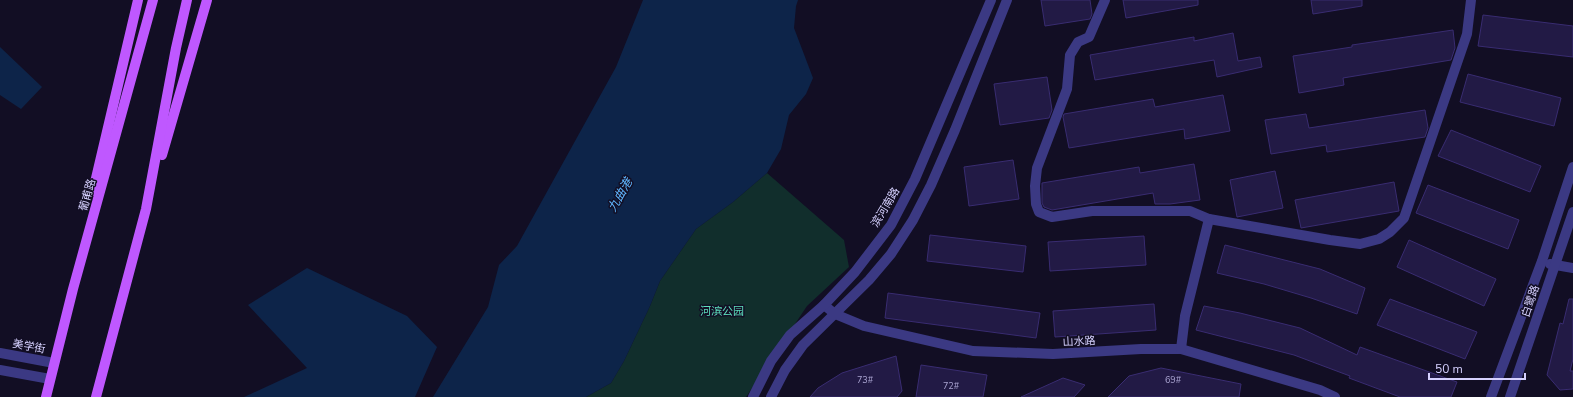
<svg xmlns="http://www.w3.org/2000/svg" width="1573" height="397" viewBox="0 0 1573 397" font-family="'Nunito Sans','Noto Sans SC',sans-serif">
<rect width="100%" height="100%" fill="#120e24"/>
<path fill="#112e2c" d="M 767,173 L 844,240 L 849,267 L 807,306 L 746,397 L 586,397 L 611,383 L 624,361 L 650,306 L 660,281 L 696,229 L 733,202 Z"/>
<g fill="#0d2449">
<path d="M 643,0 L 798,0 L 796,6 L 794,28 L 813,78 L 806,94 L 789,115 L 781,149 L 767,173 L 733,202 L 696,229 L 660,281 L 650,306 L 624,361 L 611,383 L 586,397 L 433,397 L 488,307 L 499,265 L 517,246 L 616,67 Z"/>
<path d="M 0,47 L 42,87 L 21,109 L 0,95 Z"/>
<path d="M 307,268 L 407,316 L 437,347 L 415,397 L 244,397 L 307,368 L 248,305 Z"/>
</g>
<g fill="#221a45" stroke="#392c71">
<path d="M 1041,0 L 1090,0 L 1092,14 L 1090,19 L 1045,26 Z"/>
<path d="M 1123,0 L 1198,0 L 1198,5 L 1126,18 Z"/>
<path d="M 1311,0 L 1362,0 L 1362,6 L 1313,14 Z"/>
<path d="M 1483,15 L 1573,26 L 1573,57 L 1478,46 Z"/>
<path d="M 1453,30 L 1455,48 L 1451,60 L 1343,78 L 1344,85 L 1299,93 L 1293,56 L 1352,47 L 1352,45 Z"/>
<path d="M 1233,33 L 1238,61 L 1260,57 L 1262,67 L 1217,77 L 1214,60 L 1095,80 L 1090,55 L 1194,37 L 1194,41 Z"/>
<path d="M 1468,74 L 1561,98 L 1554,126 L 1460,102 Z"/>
<path d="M 1047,77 L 1052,110 L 1049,118 L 1000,125 L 994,84 Z"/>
<path d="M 1223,95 L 1230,131 L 1185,139 L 1184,129 L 1069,148 L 1063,117 L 1064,114 L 1153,99 L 1155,107 Z"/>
<path d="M 1425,110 L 1428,128 L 1425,137 L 1327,152 L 1326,145 L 1271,154 L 1265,120 L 1306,114 L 1309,128 Z"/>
<path d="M 1451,130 L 1541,166 L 1530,192 L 1438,156 Z"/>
<path d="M 1013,160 L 1019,199 L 969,206 L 964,167 Z"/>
<path d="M 1194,164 L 1200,200 L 1170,204 L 1155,204 L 1153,193 L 1052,210 L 1044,207 L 1042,203 L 1042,183 L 1139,167 L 1140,173 Z"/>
<path d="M 1275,171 L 1283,208 L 1237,217 L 1230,180 Z"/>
<path d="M 1394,182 L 1399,211 L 1301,228 L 1295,200 Z"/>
<path d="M 1428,185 L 1519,220 L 1508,249 L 1416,213 Z"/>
<path d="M 930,235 L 1026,246 L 1023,272 L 927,261 Z"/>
<path d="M 1144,236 L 1146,265 L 1050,271 L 1048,242 Z"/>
<path d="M 1409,240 L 1496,279 L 1484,306 L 1397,267 Z"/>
<path d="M 1225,245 L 1320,269 L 1365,288 L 1357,314 L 1311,298 L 1264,284 L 1217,273 Z"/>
<path d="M 888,293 L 1040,313 L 1036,338 L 885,318 Z"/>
<path d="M 1390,299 L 1477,332 L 1465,359 L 1377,325 Z"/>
<path d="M 1569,299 L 1573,299 L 1573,359 L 1570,371 L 1573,371 L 1573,389 L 1560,390 L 1547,375 L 1560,323 L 1563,324 Z"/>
<path d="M 1154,304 L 1156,330 L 1055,337 L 1053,311 Z"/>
<path d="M 1204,306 L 1240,313 L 1300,328 L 1357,355 L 1360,347 L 1457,382 L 1451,397 L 1400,397 L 1349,378 L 1350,376 L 1294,355 L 1196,330 Z"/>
<path d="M 896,356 L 902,391 L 897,397 L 810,397 L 818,388 L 842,373 Z"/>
<path d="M 921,365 L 987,375 L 983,397 L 916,397 Z"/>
<path d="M 1161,368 L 1241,384 L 1239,397 L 1108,397 L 1129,376 Z"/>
<path d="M 1063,378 L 1085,385 L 1074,397 L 1021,397 Z"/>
</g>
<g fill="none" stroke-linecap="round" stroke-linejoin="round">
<g stroke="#3b3983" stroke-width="10">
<path d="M 1105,0 L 1089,37 L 1078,42 L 1070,55 L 1067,89 L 1037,168 L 1035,186 L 1036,204 L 1039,212 L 1052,217 L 1092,211 L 1190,211 L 1209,219 L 1330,240 L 1360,244 L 1379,239 L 1390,232 L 1404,218 L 1467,34 L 1471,0"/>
<path d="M 1550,264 L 1573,268"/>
<path d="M 824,305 L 835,314 L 864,326 L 973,351 L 1053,354 L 1141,349 L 1181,349 L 1320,390 L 1335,397"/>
<path d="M 1181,349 L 1185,316 L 1209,219"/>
<path d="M 0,353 L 54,363"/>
<path d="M 0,370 L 50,379"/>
<path d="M 753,397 L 771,361 L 790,335 L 824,305 L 855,272 L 891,225 L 915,179 L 991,0"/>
<path d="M 771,397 L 785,370 L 803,345 L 869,280 L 891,254 L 913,220 L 931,185 L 955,130 L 1007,0"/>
<path d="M 1491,397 L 1542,261 L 1573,167"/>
<path d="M 1510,397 L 1573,212"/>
</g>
<g stroke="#bf58ff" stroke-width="10">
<path d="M 162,155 L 207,0"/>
<path d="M 93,191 L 138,0"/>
<path d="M 46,397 L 73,289 L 153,0"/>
<path d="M 96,397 L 146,209 L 176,48 L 187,0"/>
</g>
</g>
<g text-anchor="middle" stroke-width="3" stroke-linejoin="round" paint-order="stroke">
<g font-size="9" fill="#a9a3d0">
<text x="865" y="383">73#</text>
<text x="1173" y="383">69#</text>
<text x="951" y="389">72#</text>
</g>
<g font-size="11" fill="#d6d1ff" stroke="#120e24">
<text transform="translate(87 195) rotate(-74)" y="4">葡甫路</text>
<text transform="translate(885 207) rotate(-59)" y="4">滨河南路</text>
<text transform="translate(1530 301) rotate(-71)" y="4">白鹭路</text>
<text transform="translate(1079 341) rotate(-3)" y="4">山水路</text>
<text transform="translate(29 346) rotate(10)" y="4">美学街</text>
</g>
<g font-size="11" fill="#5ddfbe" stroke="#120e24">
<text x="722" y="315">河滨公园</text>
</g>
<g font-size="12" font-style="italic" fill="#5fb6ff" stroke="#120e24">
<text transform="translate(620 195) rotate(-60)" y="4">九曲港</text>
</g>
</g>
<path d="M1429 373v6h96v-6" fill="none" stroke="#d6d1ff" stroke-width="2"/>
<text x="1435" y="373" font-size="12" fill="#d6d1ff" stroke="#120e24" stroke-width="3" paint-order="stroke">50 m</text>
</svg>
